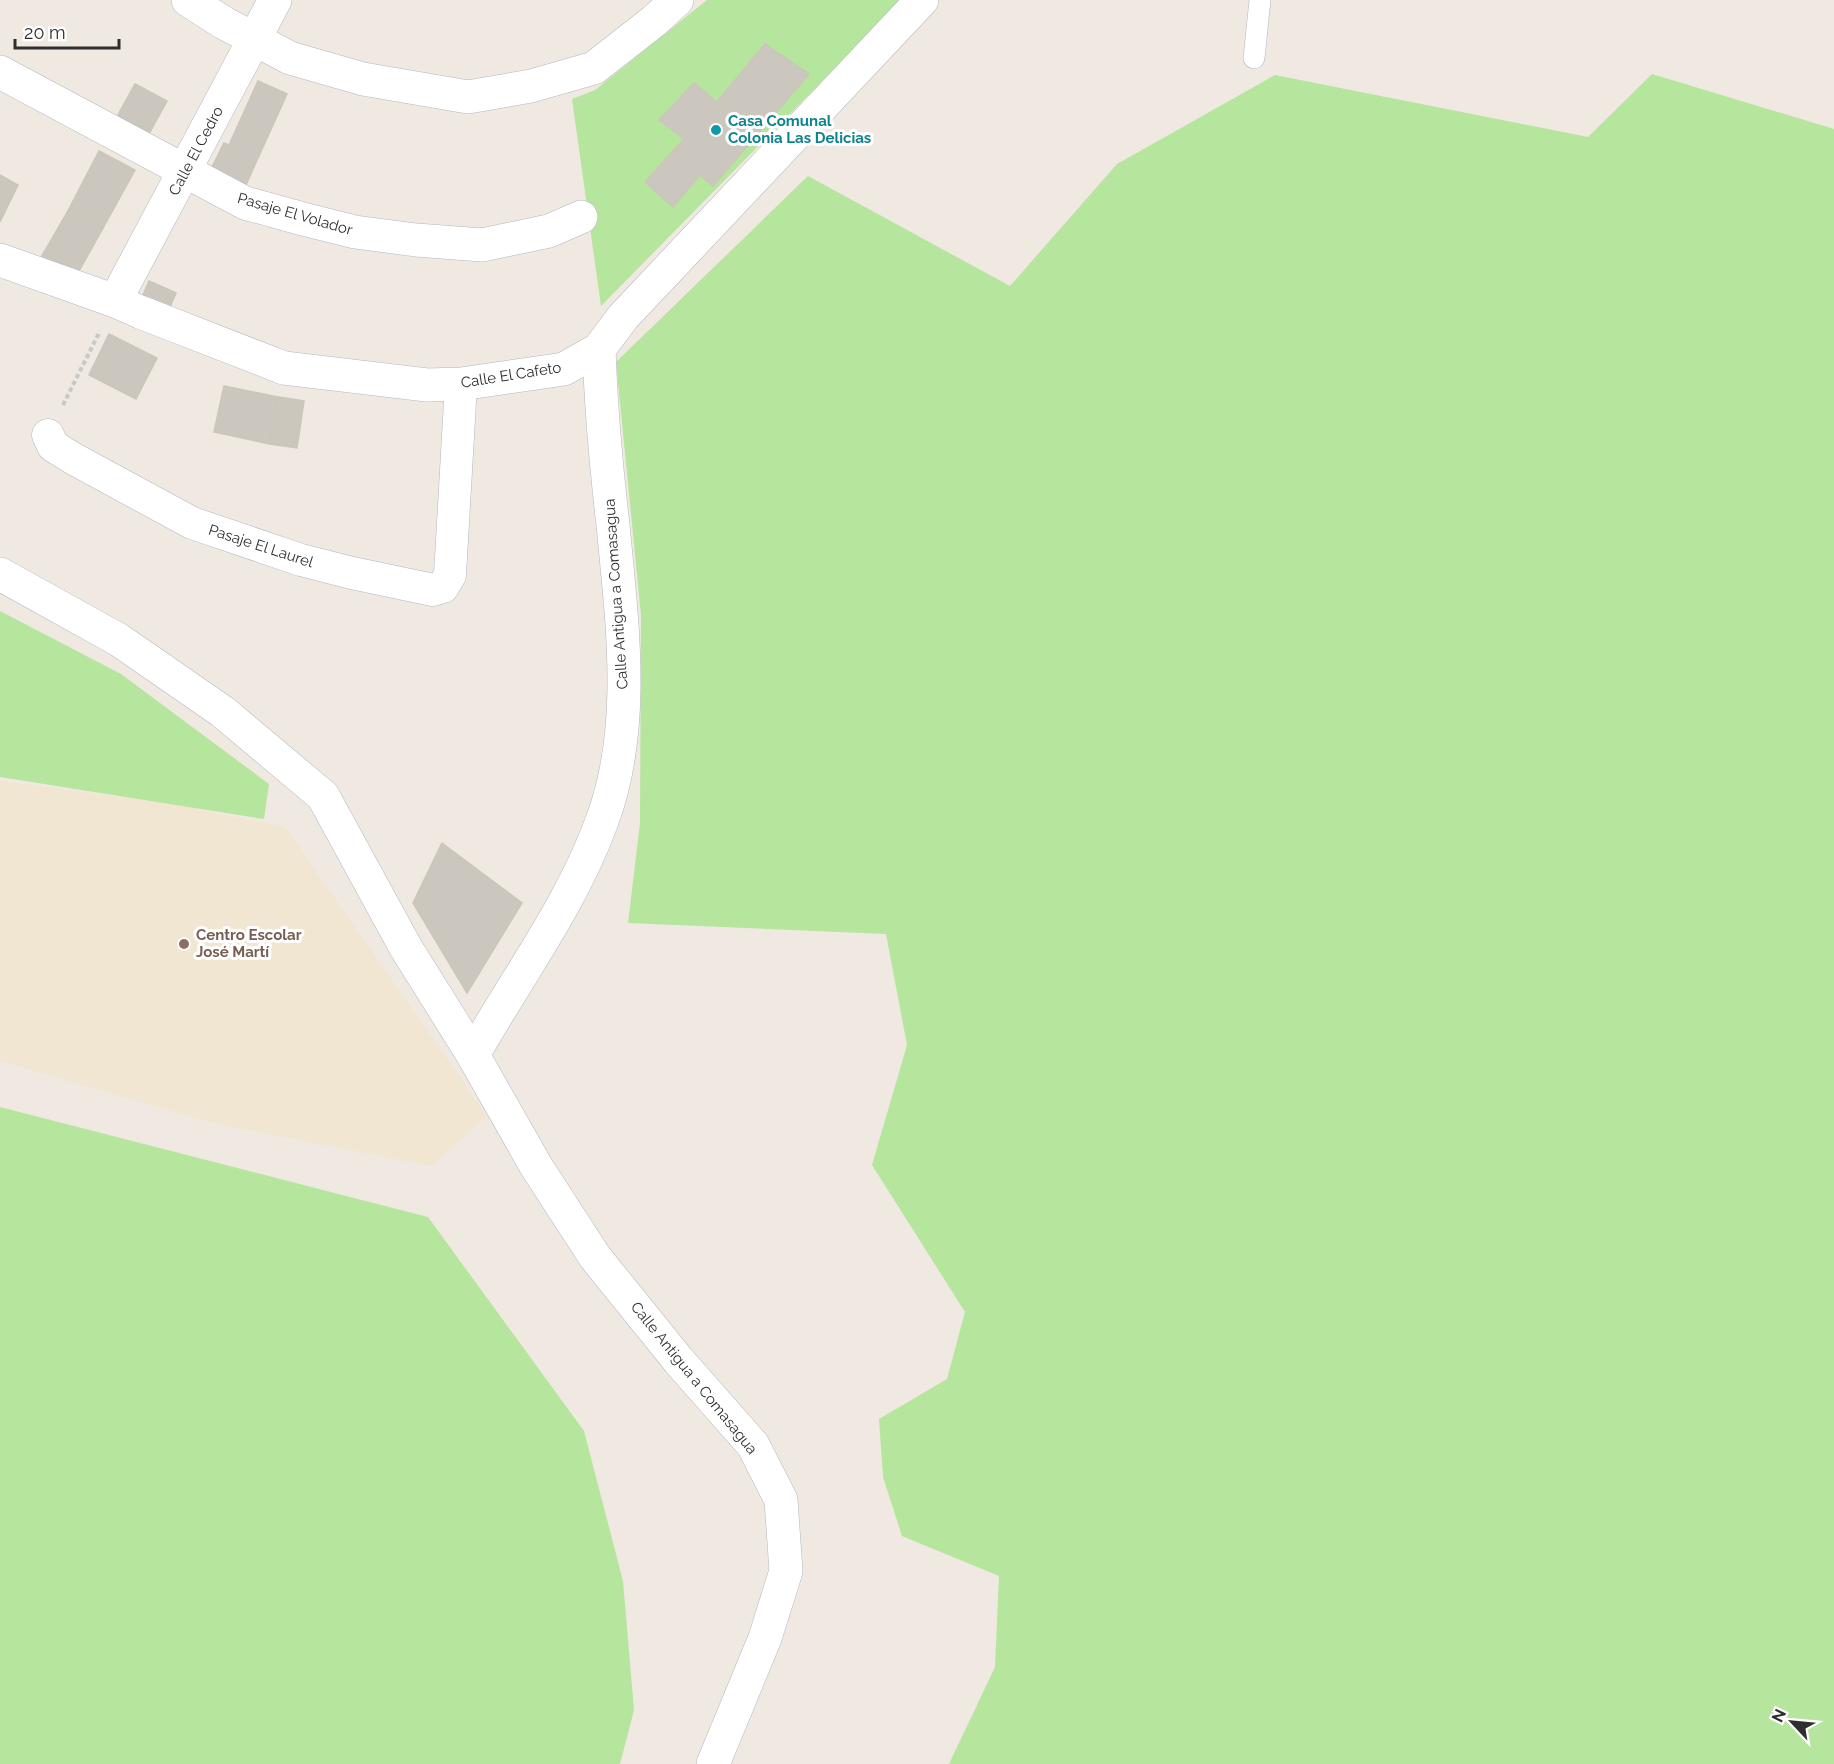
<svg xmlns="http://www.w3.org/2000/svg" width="1834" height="1764" viewBox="0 0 1834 1764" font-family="Raleway,sans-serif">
<rect width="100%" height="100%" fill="#efe9e1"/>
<path fill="#f0e6d1" d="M 0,781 L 166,803 L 285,827 L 487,1116 L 431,1166 L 213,1123 L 0,1061 Z"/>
<g fill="#b6e59e">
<path d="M 707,0 L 902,0 L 601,306 L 572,99 L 595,90 Z"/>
<path d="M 1652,74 L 1834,129 L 1834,1764 L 949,1764 L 995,1667 L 999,1576 L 902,1536 L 883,1477 L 879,1419 L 947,1379 L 965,1312 L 872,1165 L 907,1045 L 886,934 L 628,923 L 640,823 L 641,615 L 616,362 L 808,176 L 1010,286 L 1117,164 L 1275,75 L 1588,137 Z"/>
<path d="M 0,611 L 121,674 L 269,784 L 264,819 L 0,777 Z"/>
<path d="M 0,1107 L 428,1217 L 584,1431 L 623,1581 L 634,1710 L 620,1764 L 0,1764 Z"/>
</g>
<g fill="#cbc7bf" stroke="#cbc5ba" stroke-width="1.5">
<path d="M 765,44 L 809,74 L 713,186 L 700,175 L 673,207 L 645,182 L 684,139 L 659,120 L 694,83 L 717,102 Z"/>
<path d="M 258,81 L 287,94 L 268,136 L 239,123 Z"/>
<path d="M 135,84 L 167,101 L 145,141 L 113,124 Z"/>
<path d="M 239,123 L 268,136 L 245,187 L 210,171 L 224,143 L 229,145 Z"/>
<path d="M 99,151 L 135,170 L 103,228 L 69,209 Z"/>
<path d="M 0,175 L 18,185 L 0,222 Z"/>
<path d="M 69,209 L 103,228 L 74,280 L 39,261 Z"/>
<path d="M 149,281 L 176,293 L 167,314 L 140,302 Z"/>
<path d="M 109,334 L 157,358 L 136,399 L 89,375 Z"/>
<path d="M 224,386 L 278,397 L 270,444 L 214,432 Z"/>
<path d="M 278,397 L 304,401 L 297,448 L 270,444 Z"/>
<path d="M 442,843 L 522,903 L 467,993 L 413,903 Z"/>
</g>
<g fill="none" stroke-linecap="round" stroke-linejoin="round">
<g stroke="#b4b7c1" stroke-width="22">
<path id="service" d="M 1254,58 L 1260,0"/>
</g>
<g stroke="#b4b7c1" stroke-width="33">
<path id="pedestrian" d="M 48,435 L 53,446 L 74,459 L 192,523 L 301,560 L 352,573 L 433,590 L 443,587 L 450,575 L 461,384"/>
</g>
<g stroke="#b4b7c1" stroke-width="34">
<g id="minor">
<path d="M 188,0 L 224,23 L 290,58 L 363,79 L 468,97 L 531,86 L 594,68 L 654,21 L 677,0"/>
<path d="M 0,72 L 245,203 L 303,219 L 355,232 L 416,240 L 482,245 L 549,231 L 581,217"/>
<path d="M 0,260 L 115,301 L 140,312 L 284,368 L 427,385 L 461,384 L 564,369 L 599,349 L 623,317 L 922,0"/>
<path d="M 115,301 L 275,0"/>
<path d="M 0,574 L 119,640 L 223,712 L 323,796 L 406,948 L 473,1055 L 536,1166 L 595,1257 L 679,1361 L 753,1445 L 781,1500 L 786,1571 L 765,1638 L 713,1764"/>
<path d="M 473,1055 C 517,977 571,906 602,821 C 637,727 622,622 613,525 C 606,466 601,408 599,349"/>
</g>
</g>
<path stroke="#c9c9c9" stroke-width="4" stroke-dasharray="4.5 3" stroke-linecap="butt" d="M 63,405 L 100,331"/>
<use href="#service" stroke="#fff" stroke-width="21"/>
<use href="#pedestrian" stroke="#fff" stroke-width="32"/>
<use href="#minor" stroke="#fff" stroke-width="33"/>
</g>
<circle fill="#0f9aa8" stroke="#fff" stroke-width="2" cx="716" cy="130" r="6"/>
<circle fill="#8d6e63" stroke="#fff" stroke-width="2" cx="184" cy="944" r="6"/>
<g text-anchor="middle" stroke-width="6" stroke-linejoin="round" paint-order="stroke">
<g font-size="15" font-weight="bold" fill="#0d838f" stroke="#fff" text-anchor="start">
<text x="728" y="126">Casa Comunal<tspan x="728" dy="17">Colonia Las Delicias</tspan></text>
</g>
<g font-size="15" fill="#2e2e2e" stroke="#fff">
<text transform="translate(196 151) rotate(-62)" y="5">Calle El Cedro</text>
<text transform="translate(295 214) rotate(16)" y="5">Pasaje El Volador</text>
<text transform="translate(511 375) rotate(-9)" y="5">Calle El Cafeto</text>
<text transform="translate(261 546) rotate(18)" y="5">Pasaje El Laurel</text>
<text transform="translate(616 594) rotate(-94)" y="5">Calle Antigua a Comasagua</text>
<text transform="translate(694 1378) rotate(51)" y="5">Calle Antigua a Comasagua</text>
</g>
<g font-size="15" font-weight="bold" fill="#785e54" stroke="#fff" text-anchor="start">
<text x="196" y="940">Centro Escolar<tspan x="196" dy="17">José Martí</tspan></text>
</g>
</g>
<g transform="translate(1792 1722) rotate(296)" stroke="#ffffff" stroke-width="4.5" paint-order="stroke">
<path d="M0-4.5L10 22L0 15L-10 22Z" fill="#2e2e2e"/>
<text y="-9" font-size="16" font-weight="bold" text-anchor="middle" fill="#2e2e2e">N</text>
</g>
<path d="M15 39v9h104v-9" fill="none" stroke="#2e2e2e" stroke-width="3"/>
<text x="24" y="39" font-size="18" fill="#2e2e2e" stroke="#ffffff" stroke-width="4.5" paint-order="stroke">20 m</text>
</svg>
